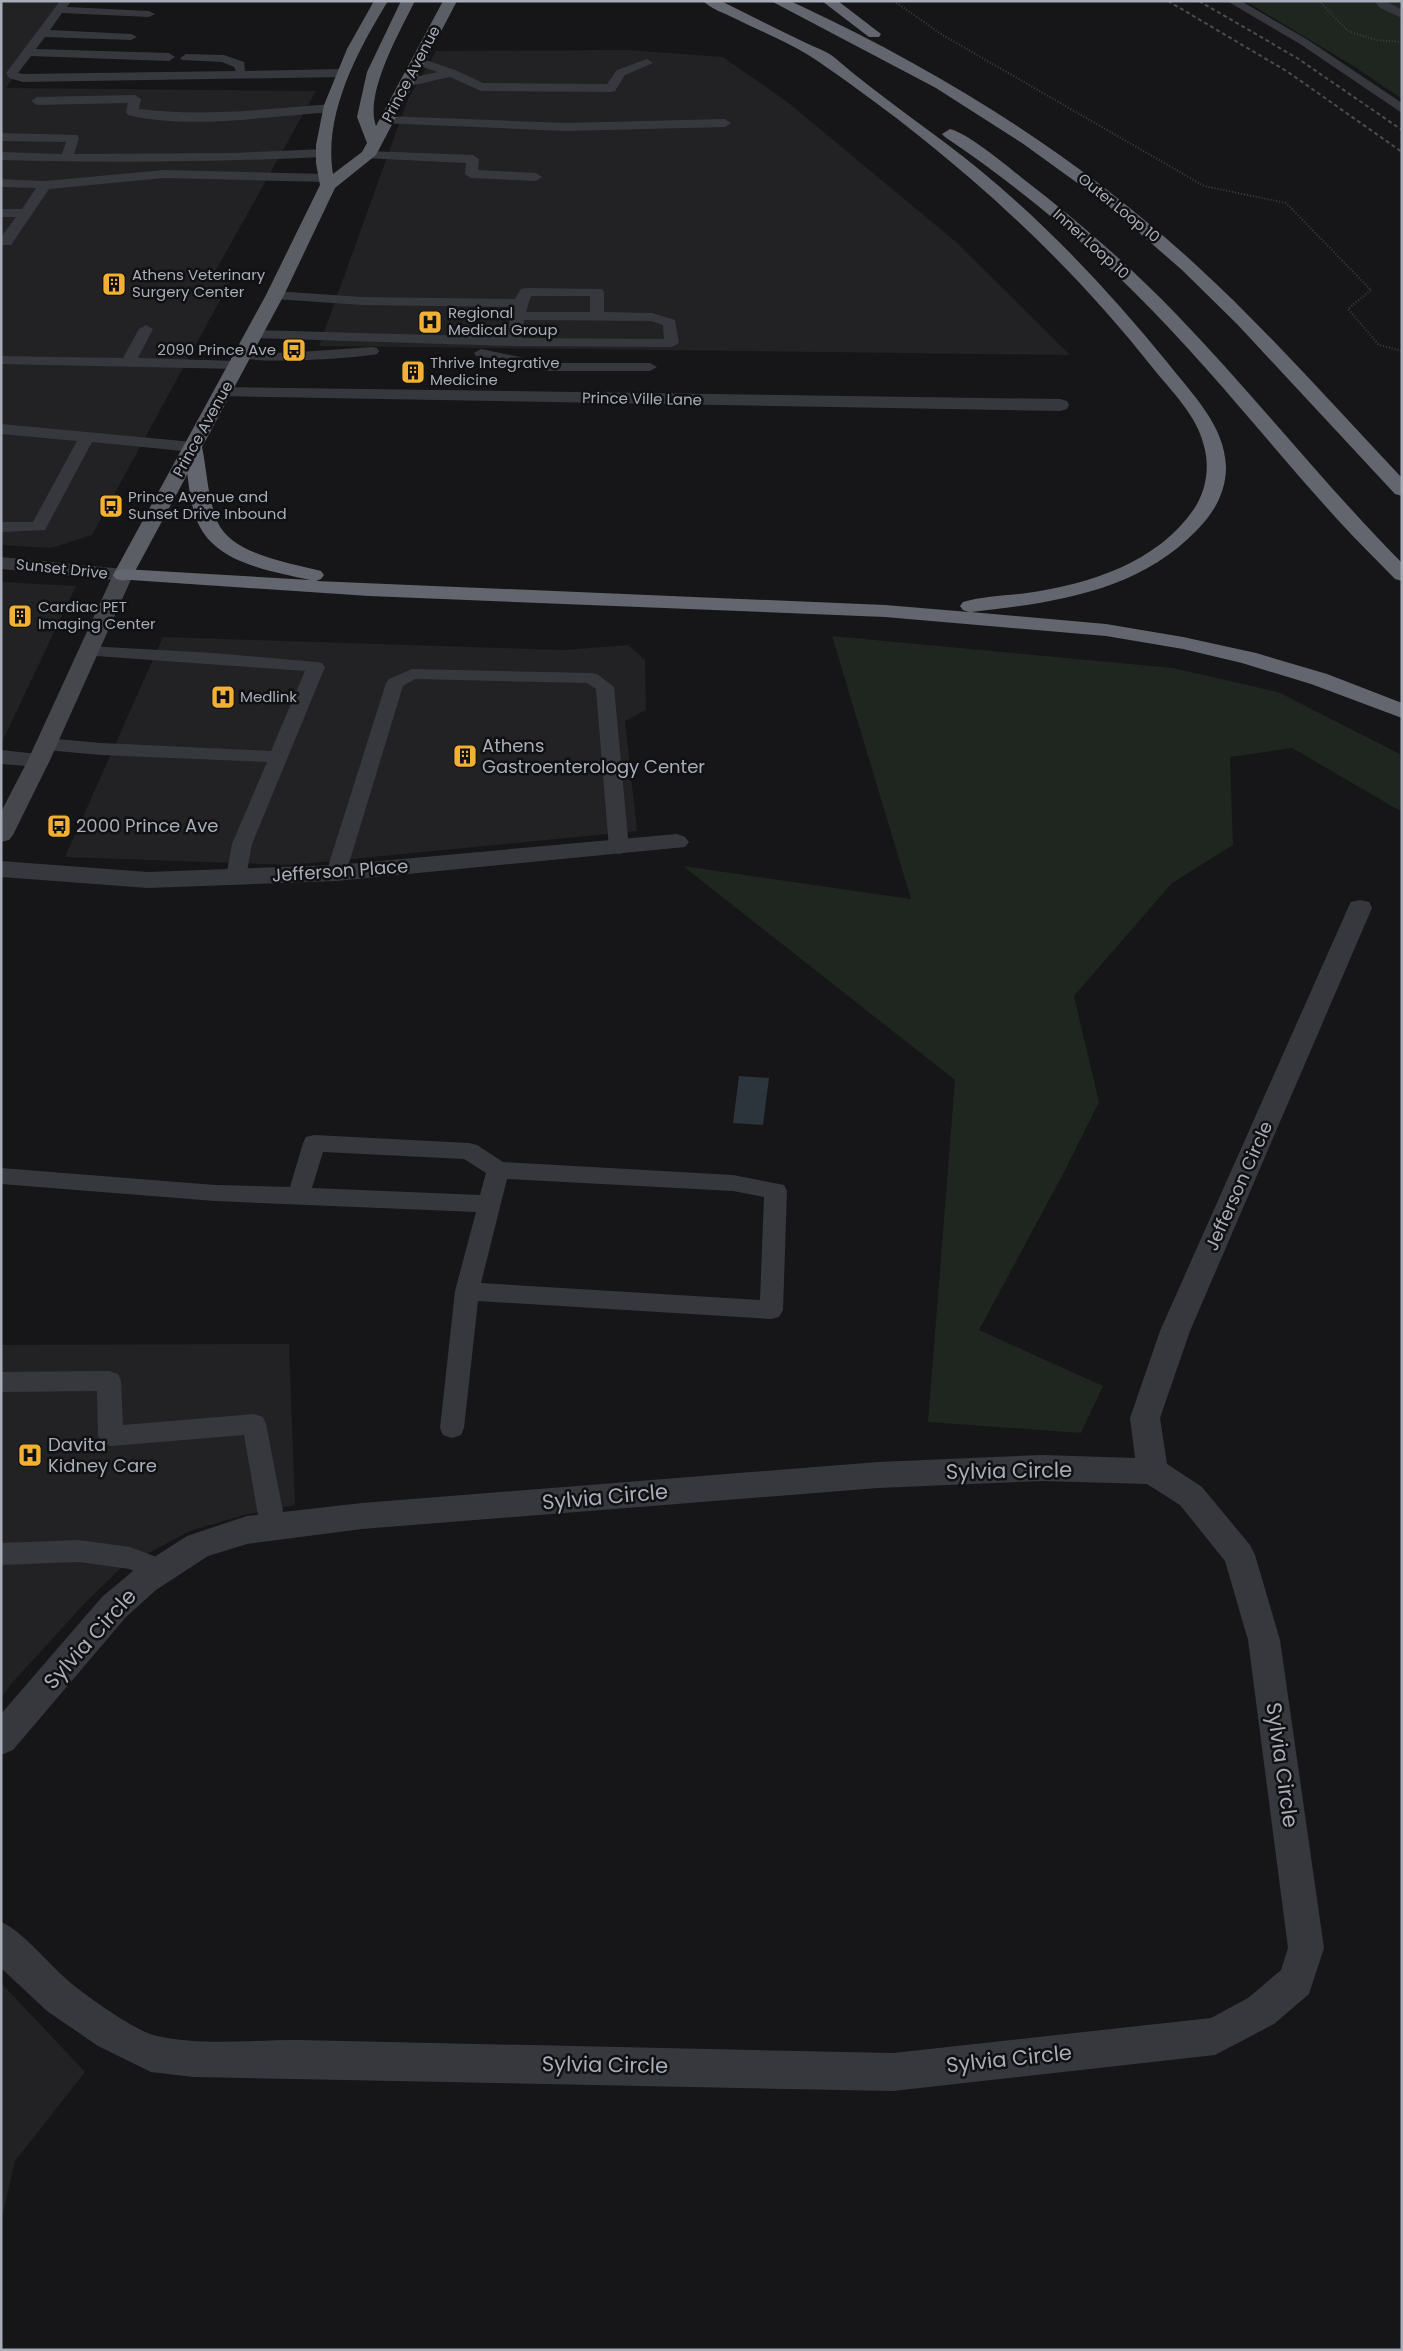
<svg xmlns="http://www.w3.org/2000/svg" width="1403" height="2351" viewBox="0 0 1403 2351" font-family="Poppins,sans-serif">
<rect width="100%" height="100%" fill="#161618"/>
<g fill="#222225">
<path d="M 1,1 L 69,1 L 6,88 L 316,91 L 216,270 L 236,271 L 92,535 L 51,548 L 1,545 Z"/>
<path d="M 629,50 L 723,57 L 790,104 L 956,242 L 1070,355 L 319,346 L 408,99 L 436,51 Z"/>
<path d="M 1,582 L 76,586 L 1,744 Z"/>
<path d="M 163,637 L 565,650 L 628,645 L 645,660 L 646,710 L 625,721 L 637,831 L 291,865 L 65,857 Z"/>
<path d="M 289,1344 L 295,1505 L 244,1515 L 190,1531 L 122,1567 L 85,1603 L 11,1684 L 1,1698 L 1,1345 Z"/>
<path d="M 1,1983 L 85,2072 L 15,2161 L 1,2221 Z"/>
</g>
<g fill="#1e261f">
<path d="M 1245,1 L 1402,1 L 1402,99 L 1355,67 Z"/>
<path d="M 832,636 L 1173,668 L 1278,692 L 1402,755 L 1402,812 L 1292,748 L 1230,757 L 1233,845 L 1172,883 L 1074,996 L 1099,1102 L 1063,1174 L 979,1330 L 1103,1386 L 1081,1433 L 928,1422 L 955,1080 L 683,866 L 911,899 Z"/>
</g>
<path fill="#2c353c" d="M 739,1076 L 769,1078 L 763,1125 L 733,1123 Z"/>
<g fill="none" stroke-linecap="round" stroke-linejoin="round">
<g stroke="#3d3f44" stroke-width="2" stroke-dasharray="1 2" stroke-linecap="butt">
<path d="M 894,1 L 944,36 L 1204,186 L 1286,203 L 1371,290 L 1348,309 L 1379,345 L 1402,351"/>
<path d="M 1319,1 L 1348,31 L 1376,40 L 1402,42"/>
</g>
<g fill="#37383d" fill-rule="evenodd">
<path d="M 60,1 L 71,1 L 67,7 L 149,11 L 155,14 L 149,17 L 62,13 L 50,30 L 131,34 L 137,37 L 131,40 L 45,37 L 36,49 L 169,53 L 175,57 L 169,61 L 31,56 L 18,73 L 24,74 L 236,71 L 234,67 L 222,62 L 182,60 L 180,58 L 186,54 L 224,55 L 244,62 L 245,71 L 344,69 L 350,73 L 344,77 L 23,82 L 9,78 L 6,73 Z"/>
<path d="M 1227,1 L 1241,1 L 1308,40 L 1402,103 L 1402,113 L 1300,44 Z"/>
<path d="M 1374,1 L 1386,1 L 1402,10 L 1402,18 L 1380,8 Z"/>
<path d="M 417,57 L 455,70 L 483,83 L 607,84 L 617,70 L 647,59 L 653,63 L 625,75 L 615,91 L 611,92 L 481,91 L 450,77 L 405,87 L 401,86 L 399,83 L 401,80 L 438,72 L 413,64 L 411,61 Z"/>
<path d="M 135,95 L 141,99 L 139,109 C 203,117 268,109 332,104 L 338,108 L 332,112 C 268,116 191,130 128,115 L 126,112 L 128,103 L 37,105 L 31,101 L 37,97 Z"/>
<path d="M 386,116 L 565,123 L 725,119 L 731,123 L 725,127 L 565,131 L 382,123 L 380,120 Z"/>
<path d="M 1,133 L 77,135 L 79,138 L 74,154 L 232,153 L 324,149 L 330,153 L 324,157 C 216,162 109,163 1,160 L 1,152 L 62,154 L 66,142 L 1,141 Z"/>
<path d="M 368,151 L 473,155 L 479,159 L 478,170 L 536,173 L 542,177 L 536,181 L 471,178 L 465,174 L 466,163 L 364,158 L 362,155 Z"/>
<path d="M 164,170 L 326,174 L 332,178 L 326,182 L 164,178 L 49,189 L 11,245 L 1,245 L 1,237 L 16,217 L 1,217 L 1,209 L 22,209 L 36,188 L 1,187 L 1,179 L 45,181 Z"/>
<path d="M 526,288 L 602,289 L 604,292 L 604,312 L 652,313 L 675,320 L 679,343 L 672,347 L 513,346 L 254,338 L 247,334 L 254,330 L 507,337 L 512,307 L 362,305 L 275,299 L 268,295 L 275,291 L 362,297 L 515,299 L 521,289 ZM 531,296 L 590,296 L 590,312 L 526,312 ZM 524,320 L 651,321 L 663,325 L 664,339 L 521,338 Z"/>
<path d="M 146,325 L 153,329 L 138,358 L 238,361 L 245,365 L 238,369 L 1,364 L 1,356 L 123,358 L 139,329 Z"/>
<path d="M 372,347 L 377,348 L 379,351 L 377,354 C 360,358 244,366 236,355 L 243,351 L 286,353 Z"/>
<path d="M 481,349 L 549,363 L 650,363 L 657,367 L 650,371 L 549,371 L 476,356 L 474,353 Z"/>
<path d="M 1,424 L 193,442 L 198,444 L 201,447 L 198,450 L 193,452 L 92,442 L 45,530 L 1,532 L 1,522 L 33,522 L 77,441 L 1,434 Z"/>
<path d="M 88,646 L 213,653 L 316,662 L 322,663 L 325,667 L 252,844 L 246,877 L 243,882 L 236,883 L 229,882 L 226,877 L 232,844 L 267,762 L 101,755 L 46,750 L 40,748 L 37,744 L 40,740 L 46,738 L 101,743 L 271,751 L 305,671 L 82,655 L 79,651 L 82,647 Z"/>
<path d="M 412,669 L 591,673 L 597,674 L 614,687 L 629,848 L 626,852 L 619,854 L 612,852 L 609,848 L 596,689 L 587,683 L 415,679 L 403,686 L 346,873 L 343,877 L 336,879 L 329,877 L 326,873 L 386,683 L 389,679 Z"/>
<path d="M 314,1135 L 469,1143 L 477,1145 L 503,1162 L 733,1175 L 784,1185 L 787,1191 L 783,1310 L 779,1317 L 771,1319 L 478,1301 L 464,1428 L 461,1435 L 452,1438 L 443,1435 L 440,1428 L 455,1291 L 476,1212 L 215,1201 L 1,1184 L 1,1168 L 215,1185 L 290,1187 L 303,1143 L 306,1137 ZM 323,1152 L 464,1159 L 486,1173 L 480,1195 L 312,1188 ZM 507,1179 L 733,1191 L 764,1197 L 760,1300 L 481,1283 Z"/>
<path d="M 109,1371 L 118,1374 L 121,1381 L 123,1425 L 254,1414 L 263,1417 L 266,1424 L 286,1527 L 282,1535 L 273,1538 L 264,1535 L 260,1527 L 244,1435 L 111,1446 L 102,1443 L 98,1436 L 97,1391 L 1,1392 L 1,1372 Z"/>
<path d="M 79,1540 L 130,1547 L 170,1562 L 174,1570 L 170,1578 L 161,1581 L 129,1569 L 79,1562 L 1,1565 L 1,1543 Z"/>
</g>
<g fill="#37383d" fill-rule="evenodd">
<path d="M 224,387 L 1060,399 L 1067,401 L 1069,405 L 1067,409 L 1060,411 L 218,396 L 215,392 L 218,388 Z"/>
<path d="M 1,750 L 47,755 L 50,760 L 47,765 L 39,767 L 1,764 Z"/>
<path d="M 677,834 L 685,837 L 689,842 L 685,847 L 336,881 L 148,888 L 1,877 L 1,861 L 148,872 L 336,865 Z"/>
<path d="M 1360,900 L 1369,902 L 1372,908 L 1190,1331 L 1160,1418 L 1167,1464 L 1202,1487 L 1250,1545 L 1255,1555 L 1280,1640 L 1324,1948 L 1309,1994 L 1274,2024 L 1215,2055 L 893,2091 L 193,2077 L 151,2072 L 98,2046 L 47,2011 L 1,1968 L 1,1922 C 23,1931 51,1967 72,1984 C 91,1999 135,2031 157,2036 C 200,2046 254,2040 298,2040 L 893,2053 L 1211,2018 L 1248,1998 L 1281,1970 L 1288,1948 L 1248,1640 L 1225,1561 L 1180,1505 L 1147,1484 L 1042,1481 L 878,1488 L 362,1529 L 247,1544 L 208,1556 L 156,1590 L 126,1617 L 13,1750 L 1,1755 L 1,1714 L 102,1597 L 134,1570 L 187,1536 L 247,1516 L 362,1503 L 878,1462 L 1042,1455 L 1135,1458 L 1130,1418 L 1160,1331 L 1348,908 L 1351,902 Z"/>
</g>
<path fill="#37383d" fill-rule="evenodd" d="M 1,557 L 123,569 L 130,571 L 133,575 L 130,579 L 123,581 L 1,569 Z"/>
<path fill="#45474d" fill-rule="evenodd" d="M 123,569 L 130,571 L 133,575 L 50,760 L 13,835 L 9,840 L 1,842 L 1,812 L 28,760 L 113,575 L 116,571 Z"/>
<path fill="#5b5e65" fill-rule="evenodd" d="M 374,1 L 388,1 C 358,50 323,114 333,174 L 362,152 L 367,143 L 357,117 L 367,72 L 401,1 L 415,1 C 400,31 364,94 376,126 L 443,1 L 457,1 L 376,155 L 335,188 L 284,295 L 133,575 L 130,579 L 123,581 L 116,579 L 113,575 L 266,295 L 320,185 L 316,163 L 316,145 L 324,105 L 347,49 Z"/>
<g fill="#63666e" fill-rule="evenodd">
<path d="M 703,1 L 721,1 C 749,15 776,29 804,42 C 814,47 827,51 835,58 C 881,98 934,132 981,171 C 1050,228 1110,292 1167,362 C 1191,393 1225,425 1226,467 C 1226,492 1214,513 1197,530 C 1138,592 1052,603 971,612 L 1106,624 L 1183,637 L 1256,653 L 1327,674 L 1402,703 L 1402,718 L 1311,684 L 1242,663 L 1183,649 L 1106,636 L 885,617 L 369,596 L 116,579 L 113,575 L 116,571 L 123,569 L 310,580 C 272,571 216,564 198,523 C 188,500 188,471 184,447 L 186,443 L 193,441 L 200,443 L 202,447 C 207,471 208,501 218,523 C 233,555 291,563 321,571 L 324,575 L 321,579 L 316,581 L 885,605 L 969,612 L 963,610 L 960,606 L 963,602 C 984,596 1006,596 1027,593 C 1089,584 1157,563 1194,509 C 1206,491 1210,468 1204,446 C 1197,415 1171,391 1152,367 C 1058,248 944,148 819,62 C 793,44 762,32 734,18 C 724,13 711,9 703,1 Z"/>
<path d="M 771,1 L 790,1 L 801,6 C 944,73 1079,157 1195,264 C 1268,331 1334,406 1402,478 L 1402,496 L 1395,494 L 1237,324 L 1182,270 L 1105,203 L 1022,143 L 936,88 Z"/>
<path d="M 822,1 L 838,1 L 881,34 L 879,37 L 869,37 Z"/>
<path d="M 950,129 C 969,134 1006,165 1022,178 C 1077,220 1130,266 1178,316 C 1255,396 1324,484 1402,563 L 1402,581 L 1395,579 C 1376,559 1356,540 1337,519 C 1269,444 1207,364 1135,293 C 1077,235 1013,183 945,137 L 942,134 Z"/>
</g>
<g stroke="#4a4c52" stroke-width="2" stroke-dasharray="4 3" stroke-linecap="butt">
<path d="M 1168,1 L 1288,72 L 1402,152"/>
<path d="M 1199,1 L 1297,58 L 1402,130"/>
</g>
</g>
<defs>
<g id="building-square" transform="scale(1.25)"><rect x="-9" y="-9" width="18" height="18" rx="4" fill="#f2b134" stroke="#111113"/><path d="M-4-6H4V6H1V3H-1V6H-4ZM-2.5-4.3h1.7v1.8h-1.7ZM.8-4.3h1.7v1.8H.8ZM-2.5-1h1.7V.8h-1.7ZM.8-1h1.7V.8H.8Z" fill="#111"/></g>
<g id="hospital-square" transform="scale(1.25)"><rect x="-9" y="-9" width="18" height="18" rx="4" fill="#f2b134" stroke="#111113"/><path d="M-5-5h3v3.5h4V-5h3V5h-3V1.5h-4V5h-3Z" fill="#111"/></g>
<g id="bus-square" transform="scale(1.25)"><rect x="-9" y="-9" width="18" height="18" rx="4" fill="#f2b134" stroke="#111113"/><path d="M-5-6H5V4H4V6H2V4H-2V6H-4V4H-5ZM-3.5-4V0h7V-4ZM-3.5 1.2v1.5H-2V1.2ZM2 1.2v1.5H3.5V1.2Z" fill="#111"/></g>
</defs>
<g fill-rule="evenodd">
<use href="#building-square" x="114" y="284"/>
<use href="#hospital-square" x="430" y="322"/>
<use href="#bus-square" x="294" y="350"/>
<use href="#building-square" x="413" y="372"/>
<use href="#bus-square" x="111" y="506"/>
<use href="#building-square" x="20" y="616"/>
<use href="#hospital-square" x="223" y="697"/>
<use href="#building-square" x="465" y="756"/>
<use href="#bus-square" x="59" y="826"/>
<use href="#hospital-square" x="30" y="1455"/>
</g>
<g text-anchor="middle" stroke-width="5" stroke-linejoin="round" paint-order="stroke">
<g font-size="15" fill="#a8adb8" stroke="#111113">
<text transform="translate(411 74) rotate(-62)" y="5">Prince Avenue</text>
<text transform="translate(1119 208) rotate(39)" y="5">Outer Loop 10</text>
<text transform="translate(1091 244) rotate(42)" y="5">Inner Loop 10</text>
<text transform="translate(642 399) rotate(1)" y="5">Prince Ville Lane</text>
<text transform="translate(203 429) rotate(-61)" y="5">Prince Avenue</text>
<text transform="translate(62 569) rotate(6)" y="5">Sunset Drive</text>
</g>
<g font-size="15" fill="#a8adb8" stroke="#111113" text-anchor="start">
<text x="132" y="280">Athens Veterinary<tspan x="132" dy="17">Surgery Center</tspan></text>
<text x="448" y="318">Regional<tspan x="448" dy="17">Medical Group</tspan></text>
<text x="276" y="355" text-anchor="end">2090 Prince Ave</text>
<text x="430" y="368">Thrive Integrative<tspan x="430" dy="17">Medicine</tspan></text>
<text x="128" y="502">Prince Avenue and<tspan x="128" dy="17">Sunset Drive Inbound</tspan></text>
<text x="38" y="612">Cardiac PET<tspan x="38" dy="17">Imaging Center</tspan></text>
<text x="240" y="702">Medlink</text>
</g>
<g font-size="18" fill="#a8adb8" stroke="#111113" text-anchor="start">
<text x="482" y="752">Athens<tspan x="482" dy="21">Gastroenterology Center</tspan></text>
<text x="76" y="832">2000 Prince Ave</text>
<text x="48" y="1451">Davita<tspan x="48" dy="21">Kidney Care</tspan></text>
</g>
<g font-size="18" fill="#a8adb8" stroke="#111113">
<text transform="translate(340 871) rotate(-4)" y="6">Jefferson Place</text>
<text transform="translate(1239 1186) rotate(-66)" y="6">Jefferson Circle</text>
</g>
<g font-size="21" fill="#a8adb8" stroke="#111113">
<text transform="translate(1009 1471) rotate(-1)" y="7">Sylvia Circle</text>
<text transform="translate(605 1497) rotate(-5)" y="7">Sylvia Circle</text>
<text transform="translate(90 1639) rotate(-48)" y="7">Sylvia Circle</text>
<text transform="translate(1282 1765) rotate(82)" y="7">Sylvia Circle</text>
<text transform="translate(1009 2059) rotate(-6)" y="7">Sylvia Circle</text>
<text transform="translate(605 2065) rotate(1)" y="7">Sylvia Circle</text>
</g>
</g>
<rect width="1403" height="2351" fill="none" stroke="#a8adb8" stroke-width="5"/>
</svg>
